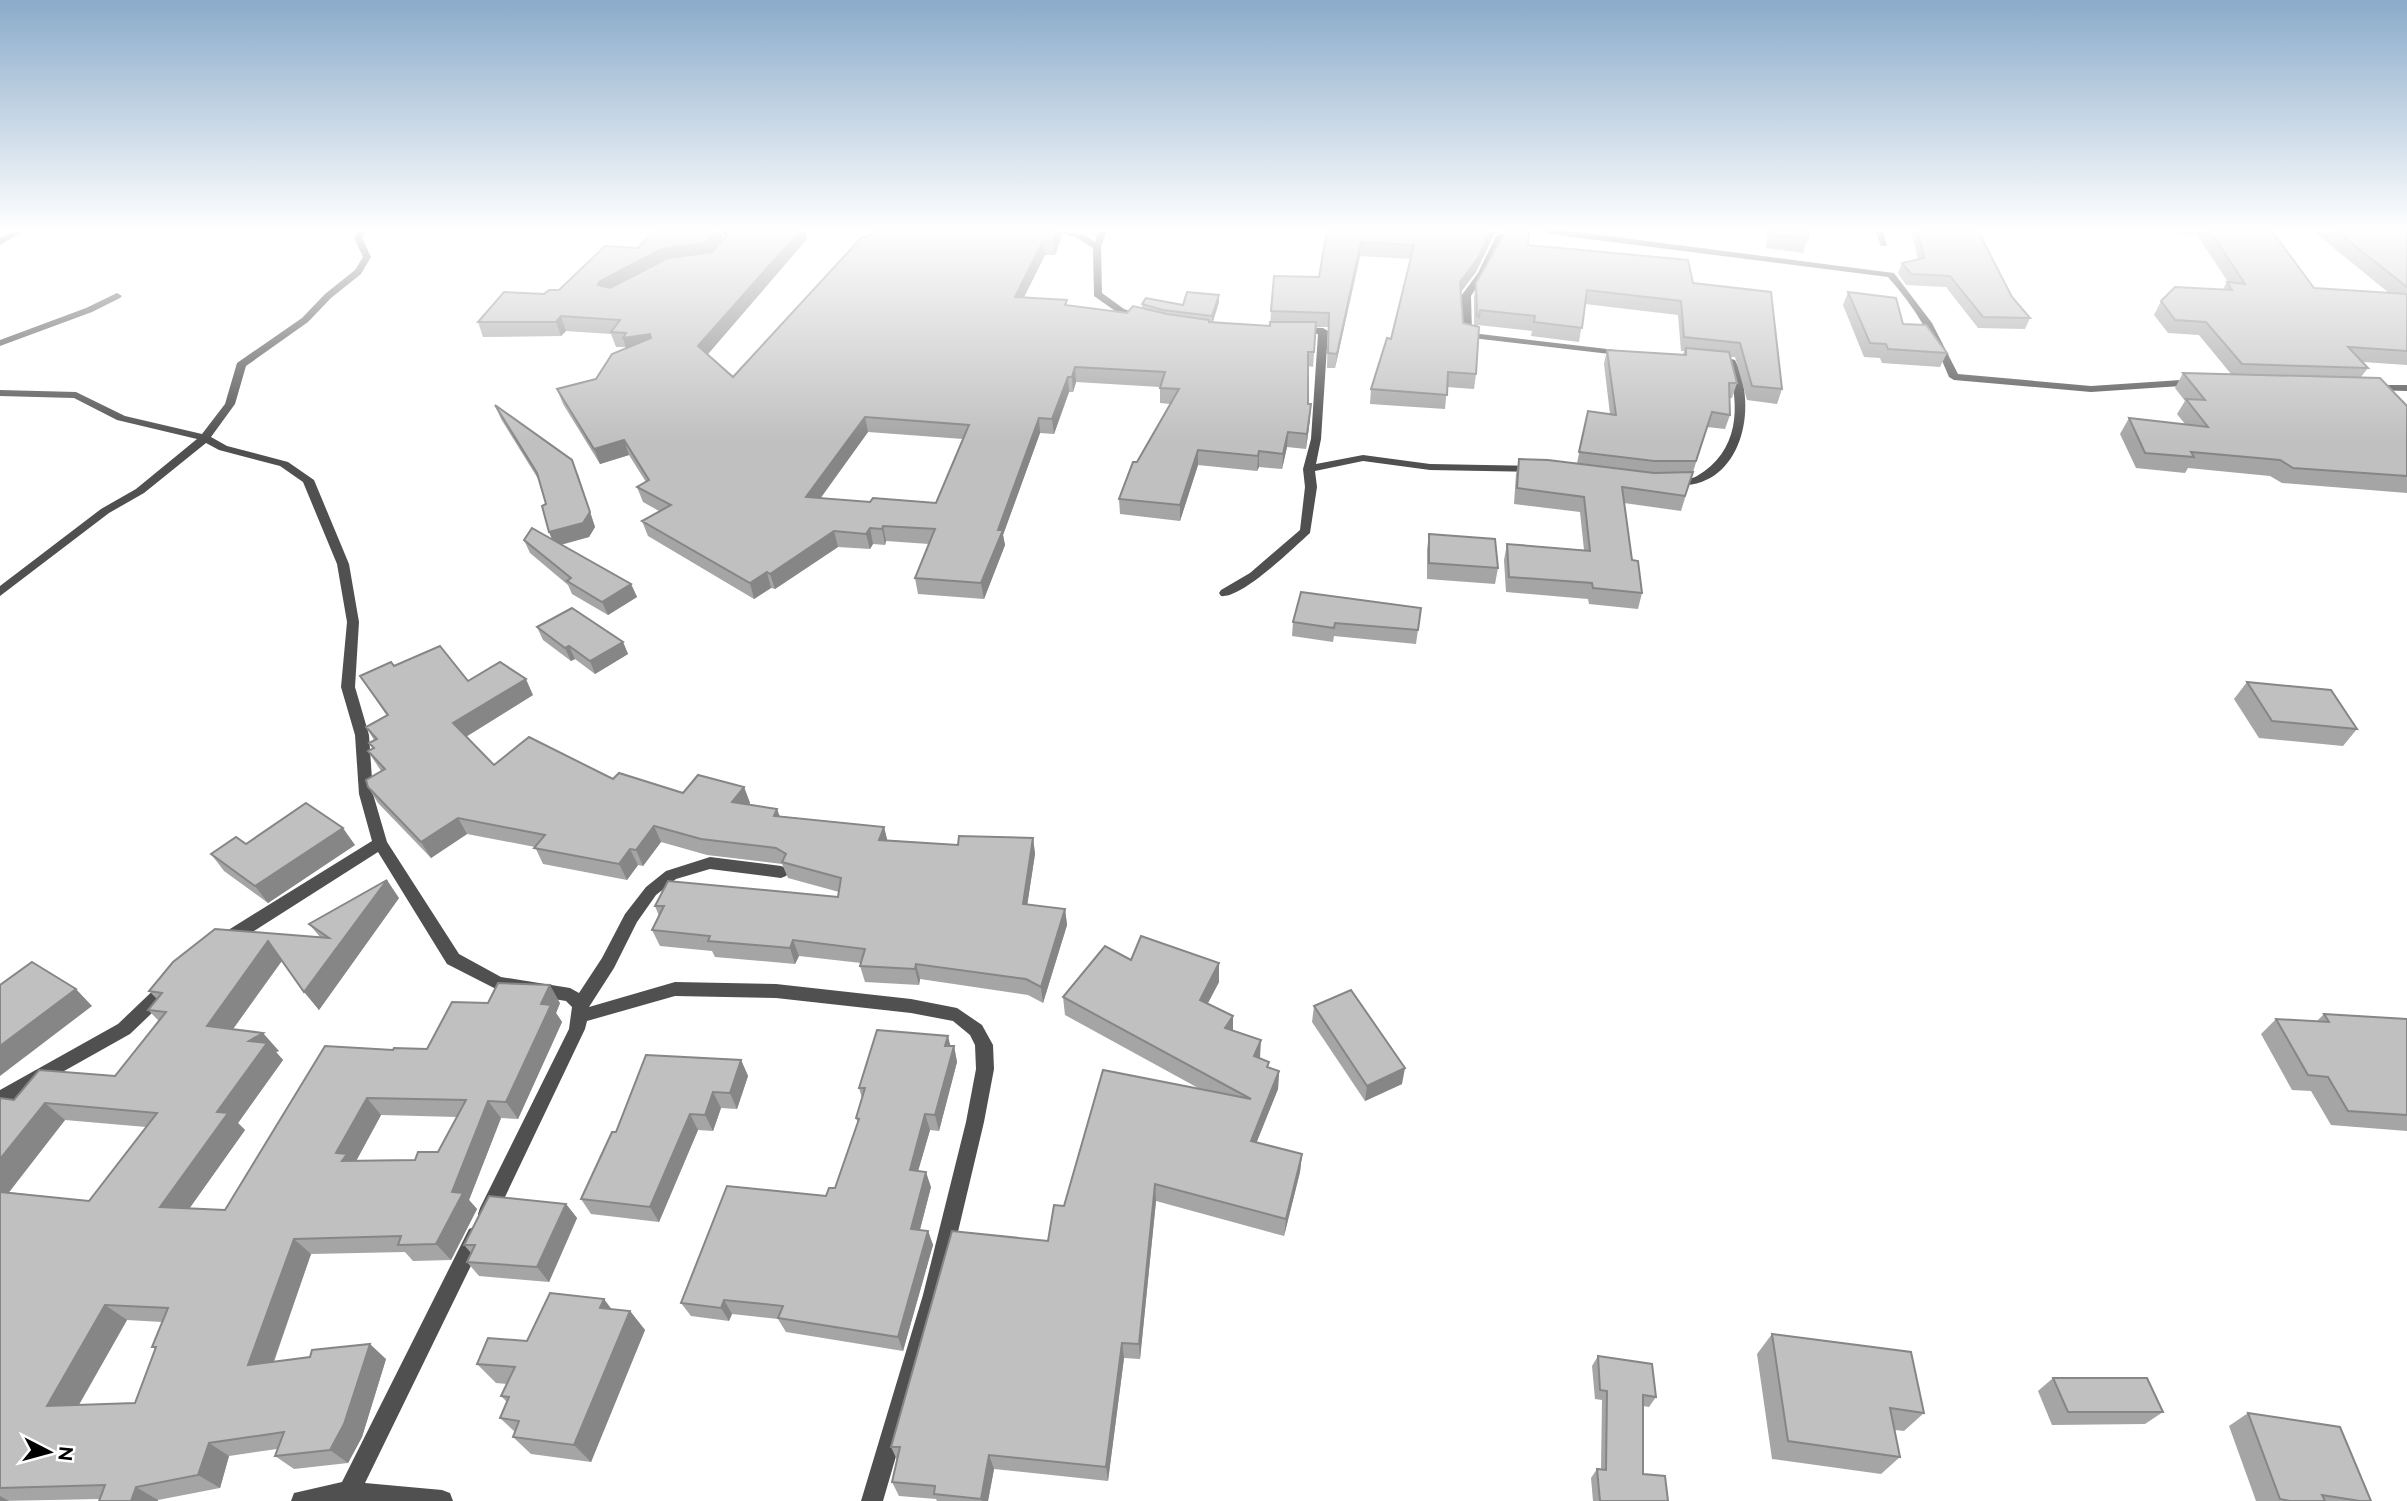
<svg xmlns="http://www.w3.org/2000/svg" width="2407" height="1501" viewBox="0 0 2407 1501" font-family="Raleway,sans-serif">
<rect width="100%" height="100%" fill="#fff"/>
<g fill="none" stroke-linecap="round" stroke-linejoin="round">
<g fill="#505050" fill-rule="evenodd">
<path d="M 13,231 L 22,232 L 0,245 L 0,238 Z"/>
<path d="M 358,231 L 366,231 L 362,238 L 371,257 L 361,274 L 331,298 L 308,322 L 246,366 L 235,404 L 211,437 L 227,446 L 288,462 L 314,480 L 349,564 L 359,622 L 355,687 L 369,735 L 373,794 L 387,842 L 459,954 L 501,977 L 570,988 L 579,993 L 602,958 L 625,914 L 646,887 L 666,871 L 710,857 L 781,866 L 786,868 L 789,872 L 786,876 L 781,878 L 710,869 L 676,879 L 656,895 L 637,922 L 614,968 L 589,1007 L 675,982 L 776,984 L 911,999 L 957,1008 L 982,1025 L 993,1045 L 994,1069 L 984,1122 L 943,1295 L 883,1501 L 861,1501 L 923,1295 L 966,1122 L 976,1069 L 975,1045 L 970,1035 L 953,1021 L 911,1013 L 776,998 L 675,996 L 587,1021 L 585,1029 L 494,1220 L 487,1223 L 480,1220 L 478,1214 L 480,1208 L 569,1029 L 572,1007 L 566,1001 L 498,990 L 447,964 L 378,852 L 229,947 L 223,948 L 217,947 L 215,942 L 217,937 L 372,841 L 359,794 L 355,735 L 341,687 L 347,622 L 337,564 L 303,482 L 280,466 L 219,450 L 206,443 L 144,493 L 109,513 L 0,596 L 0,586 L 101,509 L 136,489 L 197,439 L 117,420 L 74,398 L 0,396 L 0,390 L 76,392 L 125,416 L 202,434 L 225,404 L 237,363 L 302,318 L 325,294 L 355,270 L 363,257 L 354,238 Z"/>
<path d="M 717,231 L 729,231 L 735,235 L 726,251 L 719,249 L 726,236 Z"/>
<path d="M 1057,231 L 1083,234 L 1095,242 L 1099,231 L 1107,231 L 1101,247 L 1102,293 L 1124,309 L 1145,316 L 1145,320 L 1118,313 L 1094,296 L 1093,248 L 1077,238 Z"/>
<path d="M 1508,231 L 1520,231 L 1503,240 L 1486,273 L 1471,296 L 1472,333 L 1624,351 L 1629,354 L 1627,356 L 1464,337 L 1461,296 L 1478,273 L 1496,236 Z"/>
<path d="M 1545,231 L 1570,231 L 1894,273 L 1932,323 L 1958,374 L 2091,386 L 2196,379 L 2201,382 L 2196,385 L 2091,392 L 1954,380 L 1949,377 C 1934,340 1915,307 1888,277 L 1549,234 Z"/>
<path d="M 1875,231 L 1883,231 L 1887,246 L 1881,246 Z"/>
<path d="M 117,293 L 122,296 L 120,298 L 92,312 L 0,346 L 0,340 L 86,308 Z"/>
<path d="M 1298,327 L 1323,328 L 1328,331 L 1321,439 L 1316,464 L 1363,455 L 1430,464 L 1536,466 L 1542,469 L 1536,472 L 1430,470 L 1363,461 L 1315,471 L 1317,487 L 1310,533 C 1293,548 1242,599 1221,596 L 1219,593 L 1221,590 L 1250,573 L 1300,530 L 1305,487 L 1303,469 L 1311,439 L 1318,334 L 1295,332 L 1293,330 Z"/>
<path d="M 1721,356 L 1735,360 C 1761,412 1738,497 1667,484 L 1665,482 C 1674,476 1687,482 1697,476 C 1739,452 1741,406 1727,364 L 1716,359 Z"/>
<path d="M 2373,385 L 2407,385 L 2407,391 L 2369,390 L 2368,388 Z"/>
<path d="M 169,979 L 175,981 L 177,986 L 175,991 L 130,1034 L 0,1107 L 0,1090 L 118,1024 L 163,981 Z"/>
<path d="M 476,1226 L 483,1229 L 486,1235 L 483,1241 L 365,1483 L 442,1490 L 450,1493 L 453,1501 L 291,1501 L 294,1493 L 342,1482 L 469,1229 Z"/>
</g>
</g>
<g fill="#a5a5a5" fill-rule="evenodd">
<path d="M 800,231 L 805,231 L 807,239 L 707,355 L 733,377 L 862,237 L 1062,236 L 1055,255 L 1045,255 L 1024,297 L 1067,300 L 1067,305 L 1127,313 L 1142,308 L 1142,304 L 1183,305 L 1219,295 L 1219,302 L 1213,322 L 1270,326 L 1271,311 L 1319,277 L 1327,231 L 1502,231 L 1494,235 L 1476,272 L 1461,292 L 1463,323 L 1474,326 L 1474,297 L 1476,283 L 1528,245 L 1693,283 L 1782,389 L 1777,404 L 1747,400 L 1735,357 L 1730,357 L 1737,383 L 1732,398 L 1729,398 L 1730,415 L 1725,429 L 1707,427 L 1681,511 L 1624,503 L 1632,560 L 1642,593 L 1638,609 L 1589,604 L 1588,599 L 1506,592 L 1504,560 L 1507,544 L 1584,550 L 1580,512 L 1514,504 L 1516,474 L 1519,459 L 1577,463 L 1588,411 L 1610,414 L 1604,364 L 1607,350 L 1683,355 L 1684,351 L 1681,351 L 1678,315 L 1585,304 L 1579,342 L 1531,336 L 1532,331 L 1478,325 L 1476,374 L 1474,389 L 1447,387 L 1445,409 L 1370,404 L 1371,389 L 1391,339 L 1411,259 L 1360,256 L 1335,368 L 1327,368 L 1328,327 L 1316,327 L 1313,367 L 1308,366 L 1308,404 L 1310,419 L 1306,449 L 1287,447 L 1282,469 L 1259,467 L 1257,471 L 1198,465 L 1180,521 L 1120,514 L 1119,499 L 1137,462 L 1171,404 L 1160,403 L 1160,387 L 1076,382 L 1073,392 L 1069,392 L 1054,434 L 1040,433 L 1003,535 L 1005,545 L 984,599 L 918,594 L 915,578 L 929,544 L 886,541 L 885,545 L 873,544 L 870,549 L 838,547 L 775,589 L 771,588 L 754,599 L 648,536 L 642,521 L 659,511 L 643,502 L 637,487 L 646,482 L 629,455 L 600,464 L 563,404 L 557,389 L 596,379 L 626,348 L 626,347 L 616,347 L 611,334 L 566,331 L 561,336 L 483,337 L 478,322 L 544,294 L 559,290 L 638,248 ZM 868,432 L 963,439 L 936,503 L 870,502 L 820,498 Z"/>
<path d="M 1768,231 L 1808,231 L 1808,239 L 1803,253 L 1766,248 Z"/>
<path d="M 1911,231 L 1978,231 L 2012,297 L 2030,318 L 2025,329 L 1978,328 L 1946,287 L 1906,285 L 1898,273 L 1902,263 L 1918,259 Z"/>
<path d="M 2174,231 L 2272,231 L 2314,288 L 2389,293 L 2313,231 L 2407,231 L 2407,365 L 2363,362 L 2368,368 L 2361,377 L 2407,406 L 2407,493 L 2282,483 L 2270,476 L 2188,468 L 2185,473 L 2136,468 L 2120,434 L 2129,418 L 2185,424 L 2177,414 L 2185,401 L 2175,388 L 2183,373 L 2231,374 L 2199,335 L 2168,333 L 2154,315 L 2161,301 L 2223,289 L 2227,282 L 2228,282 L 2197,235 L 2176,234 Z"/>
<path d="M 1848,292 L 1903,324 L 1947,353 L 1940,367 L 1882,363 L 1880,358 L 1864,357 L 1843,305 Z"/>
<path d="M 495,405 L 578,474 L 595,527 L 589,537 L 561,545 L 631,584 L 637,597 L 608,615 L 572,594 L 568,585 L 530,553 L 524,540 L 552,539 L 549,532 L 546,504 L 540,482 L 501,419 Z"/>
<path d="M 1429,534 L 1498,568 L 1495,584 L 1427,579 L 1427,550 Z"/>
<path d="M 1421,608 L 1416,644 L 1334,636 L 1333,642 L 1292,636 L 1293,622 Z"/>
<path d="M 537,627 L 623,642 L 628,654 L 595,674 L 575,659 L 571,661 L 543,640 Z"/>
<path d="M 394,666 L 533,695 L 466,737 L 494,765 L 613,779 L 683,793 L 744,787 L 750,803 L 749,805 L 780,816 L 884,827 L 887,840 L 958,845 L 1033,838 L 1035,854 L 1027,905 L 1065,909 L 1067,925 L 1043,1003 L 1028,995 L 920,979 L 919,985 L 865,982 L 860,966 L 861,963 L 799,956 L 795,964 L 715,957 L 712,951 L 660,946 L 652,930 L 659,916 L 655,906 L 838,897 L 839,892 L 788,878 L 782,864 L 707,855 L 661,842 L 643,866 L 638,865 L 627,880 L 543,864 L 535,847 L 467,834 L 431,858 L 378,803 L 368,787 L 381,771 L 368,751 L 373,749 L 369,743 L 374,740 L 366,727 L 387,716 L 360,676 Z"/>
<path d="M 2247,682 L 2357,729 L 2343,746 L 2259,738 L 2234,699 Z"/>
<path d="M 246,844 L 355,845 L 268,903 L 224,871 L 211,854 Z"/>
<path d="M 399,898 L 319,1010 L 282,961 L 233,1029 L 279,1051 L 276,1052 L 283,1060 L 238,1123 L 245,1130 L 189,1209 L 225,1210 L 393,1050 L 427,1049 L 488,1003 L 560,1003 L 556,1013 L 562,1022 L 518,1119 L 501,1118 L 469,1200 L 477,1209 L 451,1260 L 413,1261 L 405,1252 L 311,1254 L 274,1362 L 386,1359 L 362,1437 L 348,1463 L 294,1469 L 275,1456 L 277,1449 L 229,1456 L 220,1488 L 158,1500 L 158,1501 L 99,1501 L 100,1499 L 0,1501 L 0,1098 L 14,1100 L 115,1076 L 159,1021 L 148,1010 L 157,999 L 149,991 L 320,937 L 309,924 ZM 381,1115 L 457,1117 L 438,1152 L 415,1160 L 356,1161 ZM 65,1120 L 146,1127 L 89,1201 L 8,1192 ZM 127,1320 L 162,1322 L 152,1347 L 155,1349 L 135,1403 L 79,1405 Z"/>
<path d="M 1131,960 L 1219,963 L 1219,982 L 1208,1003 L 1233,1016 L 1233,1031 L 1260,1059 L 1269,1062 L 1268,1067 L 1279,1071 L 1278,1089 L 1256,1143 L 1302,1154 L 1300,1172 L 1284,1236 L 1156,1201 L 1140,1359 L 1124,1358 L 1108,1481 L 994,1469 L 988,1501 L 937,1501 L 936,1499 L 899,1496 L 892,1482 L 897,1460 L 891,1447 L 1048,1241 L 1064,1206 L 1200,1089 L 1065,1015 L 1063,997 Z"/>
<path d="M 1314,1006 L 1402,1084 L 1365,1101 L 1312,1022 Z"/>
<path d="M 2324,1014 L 2407,1019 L 2407,1131 L 2331,1125 L 2311,1091 L 2292,1090 L 2261,1034 L 2276,1019 L 2316,1022 Z"/>
<path d="M 950,1046 L 954,1046 L 957,1062 L 939,1131 L 930,1130 L 918,1171 L 931,1187 L 920,1230 L 928,1231 L 933,1245 L 903,1351 L 786,1332 L 778,1319 L 732,1314 L 729,1321 L 691,1316 L 681,1303 L 826,1196 L 835,1188 L 858,1123 L 856,1118 L 862,1098 L 859,1088 Z"/>
<path d="M 741,1060 L 748,1076 L 737,1109 L 721,1108 L 713,1131 L 698,1130 L 659,1222 L 591,1214 L 581,1199 L 616,1132 Z"/>
<path d="M 566,1204 L 577,1218 L 549,1282 L 479,1276 L 467,1262 L 471,1253 L 464,1245 Z"/>
<path d="M 611,1309 L 630,1311 L 645,1330 L 591,1462 L 531,1454 L 513,1437 L 515,1432 L 500,1418 L 507,1402 L 501,1396 L 507,1384 L 496,1383 L 477,1364 L 527,1341 Z"/>
<path d="M 1772,1334 L 1924,1413 L 1904,1431 L 1895,1430 L 1900,1457 L 1881,1474 L 1772,1459 L 1757,1354 Z"/>
<path d="M 1598,1356 L 1656,1397 L 1649,1407 L 1643,1406 L 1643,1474 L 1668,1501 L 1593,1501 L 1591,1478 L 1597,1469 L 1601,1469 L 1602,1400 L 1595,1399 L 1592,1366 Z"/>
<path d="M 2053,1378 L 2163,1412 L 2145,1424 L 2052,1425 L 2038,1391 Z"/>
<path d="M 2248,1413 L 2371,1501 L 2256,1501 L 2229,1426 Z"/>
</g>
<g fill="#868686">
<path d="M 715,231 L 721,231 L 723,239 L 708,257 L 604,296 L 598,285 L 599,282 L 661,249 Z"/>
<path d="M 800,231 L 805,231 L 807,239 L 702,361 L 698,346 Z"/>
<path d="M 1058,231 L 1062,231 L 1062,236 L 1055,255 L 1054,241 Z"/>
<path d="M 1491,231 L 1502,231 L 1494,235 L 1476,272 L 1458,296 L 1460,282 Z"/>
<path d="M 1043,241 L 1045,255 L 1017,311 L 1015,297 Z"/>
<path d="M 1361,242 L 1360,256 L 1335,368 L 1337,354 Z"/>
<path d="M 1219,295 L 1219,302 L 1212,324 L 1212,316 Z"/>
<path d="M 561,316 L 566,331 L 561,336 L 556,322 Z"/>
<path d="M 650,334 L 655,349 L 627,352 L 623,338 Z"/>
<path d="M 1075,367 L 1076,382 L 1073,392 L 1072,377 Z"/>
<path d="M 1068,377 L 1069,392 L 1054,434 L 1052,419 Z"/>
<path d="M 1311,404 L 1310,419 L 1306,449 L 1307,434 Z"/>
<path d="M 865,417 L 868,432 L 810,513 L 806,497 Z"/>
<path d="M 1039,418 L 1040,433 L 1003,535 L 1005,545 L 984,599 L 981,583 L 998,530 Z"/>
<path d="M 1288,432 L 1287,447 L 1282,469 L 1283,454 Z"/>
<path d="M 624,440 L 629,455 L 600,464 L 594,449 Z"/>
<path d="M 1198,450 L 1198,465 L 1180,521 L 1180,505 Z"/>
<path d="M 1259,451 L 1259,467 L 1257,471 L 1258,456 Z"/>
<path d="M 572,460 L 595,527 L 589,537 L 555,546 L 549,532 Z"/>
<path d="M 883,526 L 886,541 L 885,545 L 882,529 Z"/>
<path d="M 870,528 L 873,544 L 870,549 L 866,534 Z"/>
<path d="M 834,531 L 838,547 L 775,589 L 770,574 Z"/>
<path d="M 767,572 L 771,588 L 754,599 L 750,583 Z"/>
<path d="M 631,584 L 637,597 L 608,615 L 602,602 Z"/>
<path d="M 623,642 L 628,654 L 595,674 L 590,661 Z"/>
<path d="M 569,646 L 575,659 L 571,661 L 565,648 Z"/>
<path d="M 526,679 L 533,695 L 462,739 L 453,723 Z"/>
<path d="M 744,787 L 750,803 L 738,818 L 732,802 Z"/>
<path d="M 777,809 L 783,825 L 774,816 Z"/>
<path d="M 458,818 L 467,834 L 431,858 L 421,842 Z"/>
<path d="M 654,826 L 661,842 L 643,866 L 636,850 Z"/>
<path d="M 884,827 L 888,843 L 879,840 Z"/>
<path d="M 343,828 L 355,845 L 268,903 L 255,886 Z"/>
<path d="M 1033,838 L 1035,854 L 1025,920 L 1023,904 Z"/>
<path d="M 630,849 L 638,865 L 627,880 L 619,864 Z"/>
<path d="M 387,880 L 399,898 L 319,1010 L 304,992 Z"/>
<path d="M 1065,909 L 1067,925 L 1043,1003 L 1041,987 Z"/>
<path d="M 793,940 L 799,956 L 795,964 L 790,948 Z"/>
<path d="M 268,941 L 283,959 L 223,1043 L 207,1026 Z"/>
<path d="M 1219,963 L 1219,982 L 1200,1018 L 1200,1000 Z"/>
<path d="M 916,964 L 920,979 L 919,985 L 915,969 Z"/>
<path d="M 550,985 L 560,1003 L 556,1013 L 562,1022 L 518,1119 L 506,1102 L 541,1004 Z"/>
<path d="M 76,989 L 92,1006 L 0,1076 L 0,1046 Z"/>
<path d="M 1233,1016 L 1233,1035 L 1225,1028 Z"/>
<path d="M 263,1033 L 279,1051 L 276,1052 L 283,1060 L 238,1123 L 245,1130 L 179,1223 L 160,1207 L 217,1112 L 249,1041 Z"/>
<path d="M 948,1036 L 952,1052 L 945,1046 Z"/>
<path d="M 1261,1040 L 1260,1058 L 1254,1056 Z"/>
<path d="M 954,1046 L 957,1062 L 939,1131 L 935,1115 Z"/>
<path d="M 741,1060 L 748,1076 L 737,1109 L 730,1093 Z"/>
<path d="M 1405,1068 L 1402,1084 L 1365,1101 L 1367,1086 Z"/>
<path d="M 1279,1071 L 1278,1089 L 1250,1159 L 1251,1141 Z"/>
<path d="M 713,1092 L 721,1108 L 713,1131 L 705,1115 Z"/>
<path d="M 367,1098 L 381,1115 L 355,1163 L 358,1178 L 336,1153 Z"/>
<path d="M 488,1101 L 501,1118 L 469,1200 L 477,1209 L 451,1260 L 436,1244 L 452,1192 Z"/>
<path d="M 45,1103 L 65,1120 L 0,1204 L 0,1159 Z"/>
<path d="M 690,1114 L 698,1130 L 659,1222 L 650,1207 Z"/>
<path d="M 925,1114 L 930,1130 L 914,1185 L 910,1170 Z"/>
<path d="M 1302,1154 L 1300,1172 L 1284,1236 L 1286,1219 Z"/>
<path d="M 926,1172 L 931,1187 L 916,1244 L 911,1229 Z"/>
<path d="M 1155,1184 L 1156,1201 L 1140,1359 L 1139,1344 Z"/>
<path d="M 566,1204 L 577,1218 L 549,1282 L 537,1267 Z"/>
<path d="M 928,1231 L 933,1245 L 903,1351 L 898,1337 Z"/>
<path d="M 294,1239 L 311,1254 L 267,1380 L 248,1365 Z"/>
<path d="M 604,1299 L 619,1319 L 600,1308 Z"/>
<path d="M 724,1300 L 732,1314 L 729,1321 L 721,1308 Z"/>
<path d="M 105,1305 L 127,1320 L 70,1420 L 47,1406 Z"/>
<path d="M 630,1311 L 645,1330 L 591,1462 L 574,1445 Z"/>
<path d="M 1122,1343 L 1124,1358 L 1108,1481 L 1106,1467 Z"/>
<path d="M 370,1344 L 386,1359 L 362,1437 L 348,1463 L 330,1450 Z"/>
<path d="M 209,1443 L 229,1456 L 220,1488 L 198,1475 Z"/>
<path d="M 989,1455 L 994,1469 L 988,1501 L 982,1501 L 981,1499 Z"/>
<path d="M 136,1487 L 158,1500 L 158,1501 L 131,1501 Z"/>
<path d="M 0,1496 L 9,1501 L 0,1501 Z"/>
</g>
<g fill="#c0c0c0" stroke="#868686" stroke-width="2" fill-rule="evenodd">
<path d="M 654,231 L 715,231 L 704,243 L 661,249 L 599,282 L 598,285 L 610,288 L 668,258 L 712,252 L 731,231 L 800,231 L 698,346 L 733,377 L 862,237 L 867,237 L 873,231 L 1058,231 L 1054,241 L 1043,241 L 1015,297 L 1067,300 L 1065,305 L 1127,313 L 1133,306 L 1167,314 L 1209,320 L 1209,322 L 1270,326 L 1270,322 L 1316,322 L 1314,352 L 1308,352 L 1308,404 L 1311,404 L 1307,434 L 1288,432 L 1283,454 L 1259,451 L 1258,456 L 1198,450 L 1180,505 L 1119,499 L 1133,462 L 1137,462 L 1179,389 L 1160,388 L 1165,372 L 1075,367 L 1072,377 L 1068,377 L 1052,419 L 1039,418 L 998,530 L 1003,530 L 981,583 L 915,578 L 935,529 L 883,526 L 882,529 L 870,528 L 866,534 L 834,531 L 770,574 L 767,572 L 750,583 L 642,521 L 671,505 L 637,487 L 649,480 L 624,440 L 594,449 L 557,389 L 596,379 L 612,354 L 651,338 L 650,334 L 623,338 L 626,333 L 611,332 L 620,320 L 561,316 L 556,322 L 478,322 L 504,292 L 544,294 L 549,290 L 559,290 L 605,246 L 638,248 ZM 865,417 L 969,425 L 936,503 L 873,498 L 870,502 L 806,497 Z"/>
<path d="M 1327,231 L 1491,231 L 1478,258 L 1460,282 L 1463,323 L 1479,327 L 1476,374 L 1448,372 L 1447,395 L 1371,389 L 1387,338 L 1391,339 L 1414,245 L 1361,242 L 1337,354 L 1328,353 L 1329,313 L 1271,311 L 1274,276 L 1319,277 Z"/>
<path d="M 1506,231 L 1529,231 L 1528,245 L 1688,260 L 1693,283 L 1771,292 L 1782,389 L 1752,386 L 1740,343 L 1684,337 L 1681,301 L 1587,290 L 1582,328 L 1534,322 L 1535,316 L 1480,310 L 1479,317 L 1477,316 L 1476,283 Z"/>
<path d="M 1771,231 L 1808,231 L 1808,239 L 1770,234 Z"/>
<path d="M 1918,231 L 1978,231 L 2012,297 L 2030,318 L 1983,317 L 1950,276 L 1911,274 L 1902,263 L 1924,258 Z"/>
<path d="M 2210,231 L 2272,231 L 2314,288 L 2407,294 L 2407,351 L 2348,347 L 2368,368 L 2242,364 L 2206,322 L 2175,320 L 2161,301 L 2175,287 L 2232,290 L 2227,282 L 2245,284 Z"/>
<path d="M 2336,231 L 2407,231 L 2407,287 Z"/>
<path d="M 1187,292 L 1219,295 L 1212,316 L 1163,310 L 1142,304 L 1146,298 L 1183,305 Z"/>
<path d="M 1848,292 L 1896,298 L 1903,324 L 1926,325 L 1947,353 L 1888,349 L 1886,344 L 1870,343 Z"/>
<path d="M 1686,348 L 1729,352 L 1737,383 L 1729,383 L 1730,415 L 1712,412 L 1696,461 L 1654,461 L 1579,452 L 1588,411 L 1616,415 L 1607,350 L 1686,355 Z"/>
<path d="M 2183,373 L 2380,378 L 2407,406 L 2407,476 L 2293,468 L 2280,460 L 2191,452 L 2194,457 L 2145,453 L 2129,418 L 2208,427 L 2186,399 L 2205,400 Z"/>
<path d="M 495,405 L 572,460 L 590,512 L 583,523 L 549,532 L 542,506 L 546,504 L 537,473 Z"/>
<path d="M 1519,459 L 1548,460 L 1654,473 L 1693,472 L 1685,496 L 1622,487 L 1632,560 L 1638,561 L 1642,593 L 1593,588 L 1592,583 L 1509,577 L 1507,544 L 1590,551 L 1584,497 L 1517,488 Z"/>
<path d="M 532,528 L 631,584 L 602,602 L 567,581 L 571,578 L 524,540 Z"/>
<path d="M 1429,534 L 1495,539 L 1498,568 L 1429,563 Z"/>
<path d="M 1301,592 L 1421,608 L 1418,630 L 1335,623 L 1334,628 L 1293,622 Z"/>
<path d="M 572,608 L 623,642 L 590,661 L 569,646 L 565,648 L 537,627 Z"/>
<path d="M 440,646 L 468,681 L 500,662 L 526,679 L 453,723 L 494,765 L 529,737 L 613,779 L 619,773 L 683,793 L 698,775 L 744,787 L 732,802 L 777,809 L 774,816 L 884,827 L 879,840 L 958,845 L 959,836 L 1033,838 L 1023,904 L 1065,909 L 1041,987 L 1026,979 L 916,964 L 915,969 L 860,966 L 865,949 L 793,940 L 790,948 L 708,941 L 710,936 L 652,930 L 664,906 L 655,906 L 668,881 L 838,897 L 841,878 L 782,862 L 786,854 L 776,848 L 701,839 L 654,826 L 636,850 L 630,849 L 619,864 L 534,848 L 545,835 L 458,818 L 421,842 L 368,787 L 366,780 L 385,769 L 368,751 L 374,748 L 369,743 L 377,739 L 366,727 L 388,715 L 360,676 L 391,662 L 394,666 Z"/>
<path d="M 2247,682 L 2331,690 L 2357,729 L 2272,721 Z"/>
<path d="M 306,803 L 343,828 L 255,886 L 211,854 L 236,837 L 246,844 Z"/>
<path d="M 387,880 L 304,992 L 268,941 L 207,1026 L 263,1033 L 249,1041 L 267,1043 L 217,1112 L 228,1113 L 160,1207 L 225,1210 L 325,1046 L 393,1050 L 394,1048 L 427,1049 L 452,1002 L 488,1003 L 498,983 L 550,985 L 541,1004 L 551,1005 L 506,1102 L 488,1101 L 452,1192 L 463,1193 L 436,1244 L 398,1245 L 401,1236 L 294,1239 L 248,1365 L 310,1357 L 312,1350 L 370,1344 L 344,1424 L 330,1450 L 275,1456 L 284,1432 L 209,1443 L 198,1475 L 136,1487 L 131,1501 L 99,1501 L 105,1485 L 0,1488 L 0,1192 L 89,1201 L 157,1113 L 45,1103 L 0,1159 L 0,1098 L 14,1100 L 39,1070 L 115,1076 L 166,1012 L 148,1010 L 162,993 L 149,991 L 173,962 L 215,929 L 329,938 L 309,924 ZM 367,1098 L 466,1100 L 438,1152 L 418,1152 L 415,1160 L 342,1161 L 347,1154 L 336,1153 ZM 105,1305 L 168,1308 L 152,1347 L 156,1347 L 135,1403 L 47,1406 Z"/>
<path d="M 1141,936 L 1219,963 L 1200,1000 L 1233,1016 L 1225,1028 L 1261,1040 L 1254,1056 L 1269,1062 L 1267,1067 L 1279,1071 L 1251,1141 L 1302,1154 L 1286,1219 L 1155,1184 L 1139,1344 L 1122,1343 L 1106,1467 L 989,1455 L 981,1499 L 934,1494 L 935,1486 L 892,1482 L 900,1447 L 891,1447 L 952,1231 L 1048,1241 L 1054,1205 L 1064,1206 L 1103,1070 L 1251,1099 L 1063,997 L 1105,946 L 1131,960 Z"/>
<path d="M 32,962 L 76,989 L 0,1046 L 0,985 Z"/>
<path d="M 1351,990 L 1405,1068 L 1367,1086 L 1314,1006 Z"/>
<path d="M 2324,1014 L 2407,1019 L 2407,1115 L 2348,1111 L 2328,1077 L 2308,1075 L 2276,1019 L 2329,1022 Z"/>
<path d="M 877,1030 L 948,1036 L 945,1046 L 954,1046 L 935,1115 L 925,1114 L 910,1170 L 926,1172 L 911,1229 L 928,1231 L 898,1337 L 778,1318 L 783,1306 L 724,1300 L 721,1308 L 681,1303 L 727,1186 L 826,1196 L 829,1188 L 835,1188 L 859,1119 L 856,1118 L 865,1088 L 859,1088 Z"/>
<path d="M 646,1055 L 741,1060 L 730,1093 L 713,1092 L 705,1115 L 690,1114 L 650,1207 L 581,1199 L 612,1132 L 616,1132 Z"/>
<path d="M 489,1196 L 566,1204 L 537,1267 L 467,1262 L 475,1245 L 464,1245 Z"/>
<path d="M 550,1293 L 604,1299 L 600,1308 L 630,1311 L 574,1445 L 513,1437 L 519,1421 L 500,1418 L 509,1397 L 501,1396 L 515,1367 L 477,1364 L 488,1338 L 527,1341 Z"/>
<path d="M 1772,1334 L 1911,1352 L 1924,1413 L 1890,1408 L 1900,1457 L 1788,1441 Z"/>
<path d="M 1598,1356 L 1652,1364 L 1656,1397 L 1643,1395 L 1643,1474 L 1665,1476 L 1668,1501 L 1600,1501 L 1597,1469 L 1606,1470 L 1607,1391 L 1600,1390 Z"/>
<path d="M 2053,1378 L 2147,1378 L 2163,1412 L 2068,1412 Z"/>
<path d="M 2248,1413 L 2340,1427 L 2371,1501 L 2360,1501 L 2322,1495 L 2325,1501 L 2290,1501 L 2280,1499 Z"/>
</g>
<linearGradient id="sky" x2="0" y2="1"><stop stop-color="#8aabca"/><stop offset="0.52" stop-color="#fff"/><stop offset="1" stop-color="#fff" stop-opacity="0"/></linearGradient>
<rect width="2407" height="441" fill="url(#sky)"/>
<g transform="translate(49 1452) rotate(96)" stroke="#ffffff" stroke-width="5" paint-order="stroke">
<path d="M0-5L12 26L0 18L-12 26Z" fill="#000000"/>
<text y="-10" font-size="19" font-weight="bold" text-anchor="middle" fill="#000000">N</text>
</g>
</svg>
